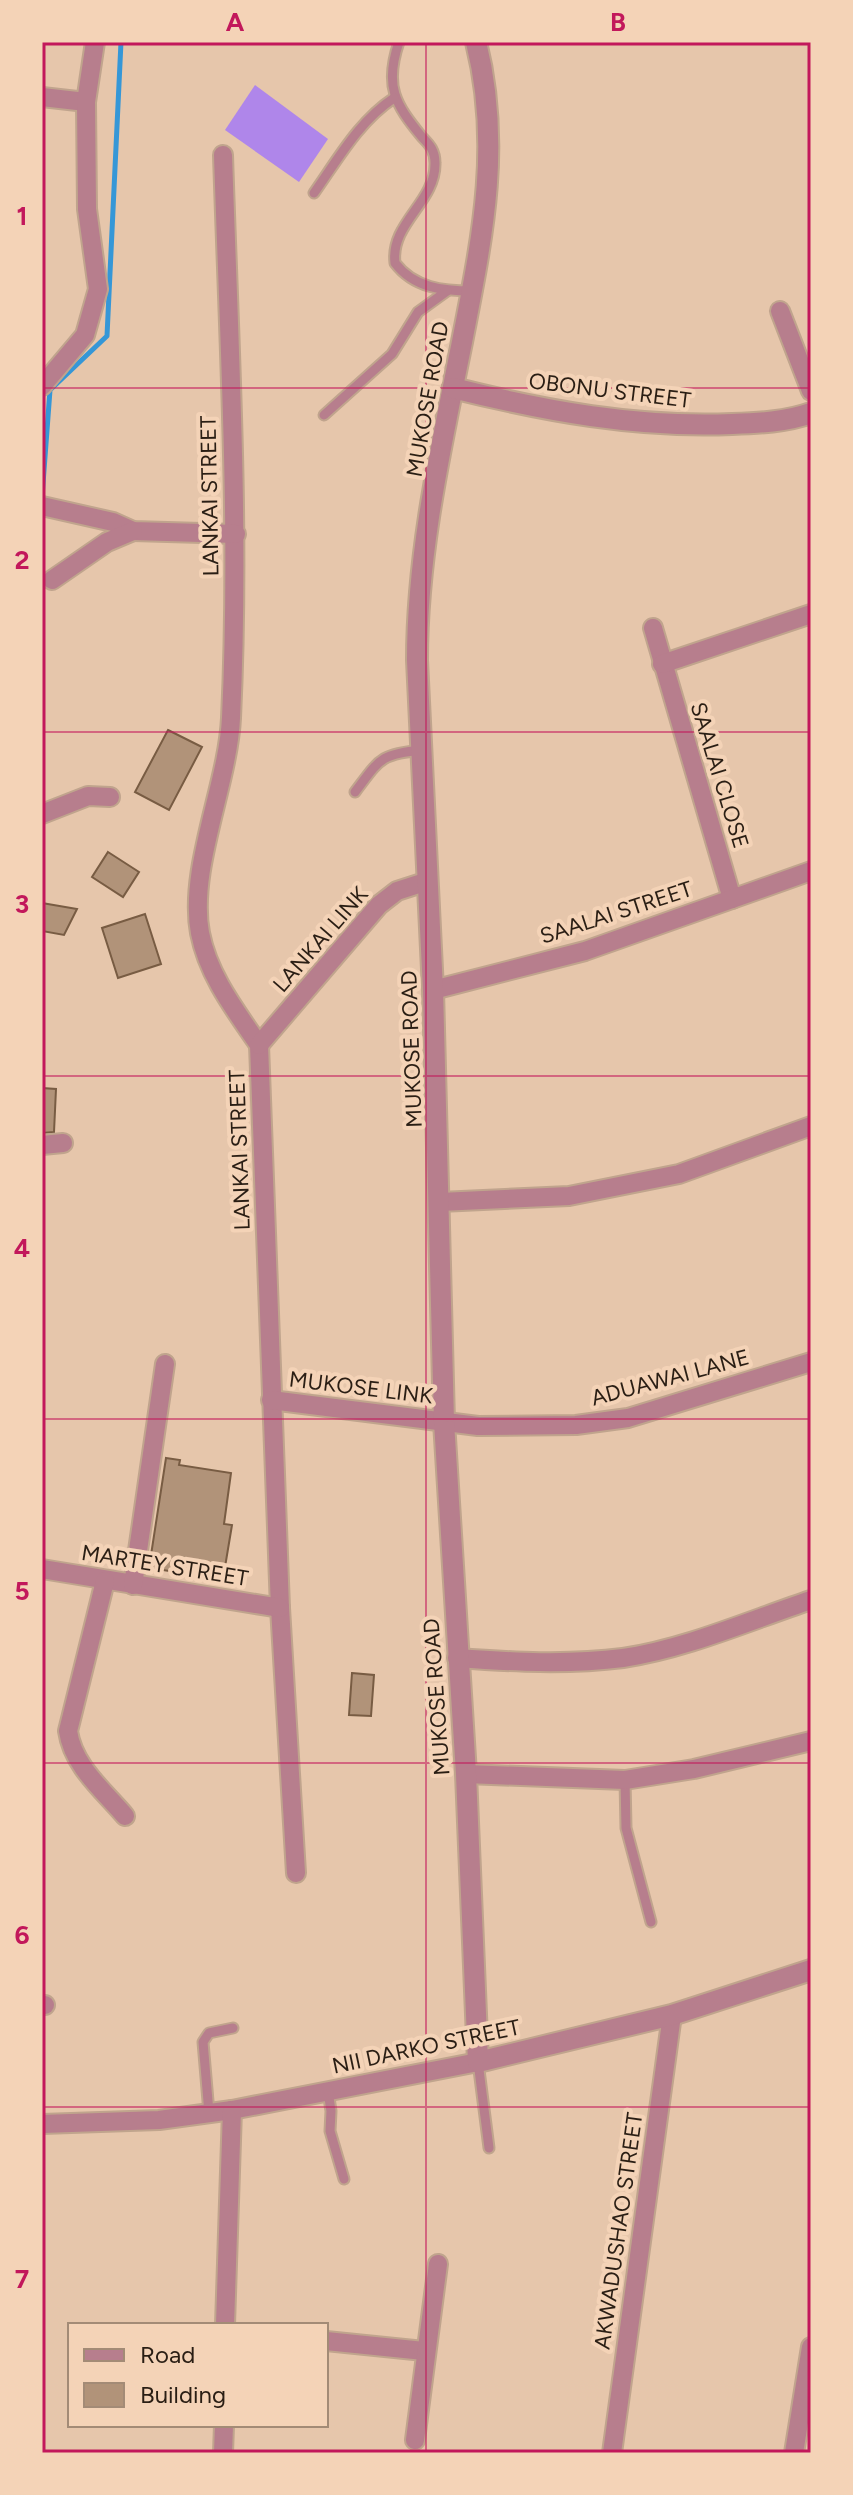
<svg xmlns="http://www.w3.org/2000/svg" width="853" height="2495" viewBox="0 0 853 2495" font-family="Figtree,sans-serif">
<rect width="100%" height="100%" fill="#e6c6ab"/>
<path fill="#af86ea" d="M 255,85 L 328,139 L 299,182 L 225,130 Z"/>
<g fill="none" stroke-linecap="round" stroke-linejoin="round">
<path stroke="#3597d7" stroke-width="5" d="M 42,497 L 50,390 L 107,336 L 121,42"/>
</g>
<g fill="#b19379" stroke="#785c43" stroke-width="2">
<path d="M 168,730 L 202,747 L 169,810 L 135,792 Z"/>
<path d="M 108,852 L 139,872 L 123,897 L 92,877 Z"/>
<path d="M 42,903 L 77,909 L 64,935 L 42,931 Z"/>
<path d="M 145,914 L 161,964 L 118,978 L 102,928 Z"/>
<path d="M 42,1088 L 56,1089 L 54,1132 L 42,1133 Z"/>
<path d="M 166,1458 L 180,1460 L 179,1465 L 231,1473 L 224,1524 L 232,1525 L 223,1579 L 149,1568 Z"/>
<path d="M 352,1673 L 374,1675 L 371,1716 L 349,1715 Z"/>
</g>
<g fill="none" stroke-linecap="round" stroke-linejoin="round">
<g stroke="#c0a48d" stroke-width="13">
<g id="service">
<path d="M 399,42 C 384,86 395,104 422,137 C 430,145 435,151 435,163 C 436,202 390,223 395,263 C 414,288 443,291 472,291"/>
<path d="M 314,193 C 338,159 359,121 394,98"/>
<path d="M 324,415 L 392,354 L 418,312 L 447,291"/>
<path d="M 355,792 C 380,759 380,754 422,750"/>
<path d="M 625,1780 L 626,1828 L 651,1922"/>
<path d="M 478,2062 L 489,2148"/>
<path d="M 328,2091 L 331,2111 L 330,2131 L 344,2179"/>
<path d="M 209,2113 L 203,2042 L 209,2033 L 233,2028"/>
</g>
</g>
<g stroke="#c0a48d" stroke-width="22">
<g id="minor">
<path d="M 42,97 L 86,102"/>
<path d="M 223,155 C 229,343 240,531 231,718 C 228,784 188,869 200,933 C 208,975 235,1010 259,1045 L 280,1608 L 296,1873"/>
<path d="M 780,311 L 811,391"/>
<path d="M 42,386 L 85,335 L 98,289 L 87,209 L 86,102 L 95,42"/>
<path d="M 42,506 L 113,522 L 133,531 L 236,534"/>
<path d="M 52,580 L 107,542 L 133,531"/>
<path d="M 653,628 L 732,899"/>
<path d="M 662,664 L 811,614"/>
<path d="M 42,814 L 88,796 L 110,797"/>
<path d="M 433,990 L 585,951 L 811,871"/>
<path d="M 259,1045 L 379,905 L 397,891 L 428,881"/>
<path d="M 42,1145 L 63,1143"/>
<path d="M 440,1202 L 569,1196 L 679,1174 L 811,1126"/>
<path d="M 271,1400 L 478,1426 L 576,1425 L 628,1418 L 811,1362"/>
<path d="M 42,1569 L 280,1608"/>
<path d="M 105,1581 L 68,1731 C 73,1766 103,1790 125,1816"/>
<path d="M 133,1585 L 165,1364"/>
<path d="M 457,1658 C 512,1662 568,1665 623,1658 C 685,1649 751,1620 811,1600"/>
<path d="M 466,1774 L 625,1780 L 694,1769 L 811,1741"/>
<path d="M 42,2005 L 45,2005"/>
<path d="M 42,2124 L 159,2120 L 232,2110 L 478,2062"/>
<path d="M 225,2325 L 232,2110"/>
<path d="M 326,2341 L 424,2351"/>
<path d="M 415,2440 L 438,2264"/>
<path d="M 223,2453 L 224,2425"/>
<path d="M 612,2453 L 672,2015"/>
<path d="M 794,2453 L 811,2347"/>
</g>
</g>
<g stroke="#c0a48d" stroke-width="24">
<g id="tertiary">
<path d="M 476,42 C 502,146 482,239 462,342 C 441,447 417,553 417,660 L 433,990 L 444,1422 L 466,1774 L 478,2062 L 672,2015 L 811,1970"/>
<path d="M 453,388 C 545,411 637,428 732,424 C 759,423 786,422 811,413"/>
</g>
</g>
<use href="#service" stroke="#b77e8d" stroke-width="9"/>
<use href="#minor" stroke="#b77e8d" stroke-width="18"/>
<use href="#tertiary" stroke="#b77e8d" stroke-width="20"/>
</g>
<path fill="none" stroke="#c2185b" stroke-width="2" stroke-opacity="0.55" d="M 426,42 L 426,2453M 42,388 L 811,388M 42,732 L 811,732M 42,1076 L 811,1076M 42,1419 L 811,1419M 42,1763 L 811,1763M 42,2107 L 811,2107"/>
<g text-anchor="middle" stroke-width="8" stroke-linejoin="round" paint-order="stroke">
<g font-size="22" fill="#2a1e14" stroke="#f4d3b7">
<text transform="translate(610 390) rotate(7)" y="8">OBONU STREET</text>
<text transform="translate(427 399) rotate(-80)" y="8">MUKOSE ROAD</text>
<text transform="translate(209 496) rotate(-91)" y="8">LANKAI STREET</text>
<text transform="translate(720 775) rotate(73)" y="8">SAALAI CLOSE</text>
<text transform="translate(616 912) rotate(-18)" y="8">SAALAI STREET</text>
<text transform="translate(320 939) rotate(-49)" y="8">LANKAI LINK</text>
<text transform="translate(411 1049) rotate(-92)" y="8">MUKOSE ROAD</text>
<text transform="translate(239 1150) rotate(-92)" y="8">LANKAI STREET</text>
<text transform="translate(670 1377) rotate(-15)" y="8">ADUAWAI LANE</text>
<text transform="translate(361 1387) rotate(7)" y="8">MUKOSE LINK</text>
<text transform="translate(165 1565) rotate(9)" y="8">MARTEY STREET</text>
<text transform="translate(436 1697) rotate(-94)" y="8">MUKOSE ROAD</text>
<text transform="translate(426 2046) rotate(-12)" y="8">NII DARKO STREET</text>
<text transform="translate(618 2231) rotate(-82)" y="8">AKWADUSHAO STREET</text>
</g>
</g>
<rect width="853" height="2495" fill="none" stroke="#f4d3b7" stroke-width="88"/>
<rect x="68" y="2323" width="260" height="104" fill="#f4d3b7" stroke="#a38b76" stroke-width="2"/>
<rect x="84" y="2349" width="40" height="12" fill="#b77e8d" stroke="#a38b76" stroke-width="2"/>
<text x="140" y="2363" font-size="24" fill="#2a1e14">Road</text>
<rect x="84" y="2383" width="40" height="24" fill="#b19379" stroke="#a38b76" stroke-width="2"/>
<text x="140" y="2403" font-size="24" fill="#2a1e14">Building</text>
<rect x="44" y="44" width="765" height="2407" fill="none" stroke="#c2185b" stroke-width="3"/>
<g font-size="26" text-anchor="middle" font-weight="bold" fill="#c2185b">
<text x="235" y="31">A</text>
<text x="618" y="31">B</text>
<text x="22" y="225">1</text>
<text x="22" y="569">2</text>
<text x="22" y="913">3</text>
<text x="22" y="1257">4</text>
<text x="22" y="1600">5</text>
<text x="22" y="1944">6</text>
<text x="22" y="2288">7</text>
</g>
</svg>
